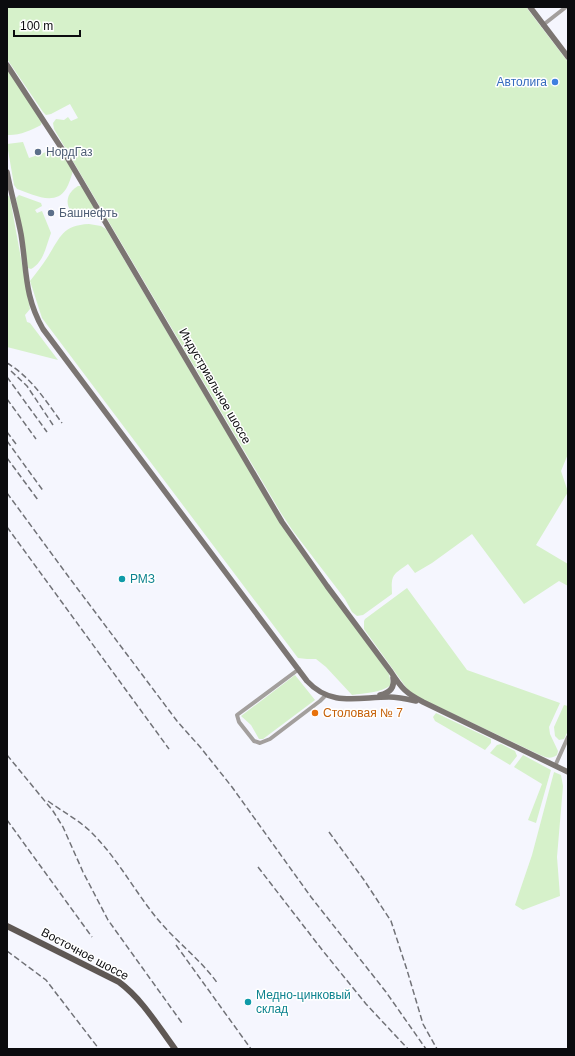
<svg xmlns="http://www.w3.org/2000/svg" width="575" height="1056" viewBox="0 0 575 1056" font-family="Helvetica,sans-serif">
<rect width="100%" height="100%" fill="#f5f6fe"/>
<g fill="#d6f1ca">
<path d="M 7,7 L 526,7 L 568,62 L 568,454 L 561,471 L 568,492 L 536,545 L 568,564 L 568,586 L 559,581 L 524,604 L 472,534 L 432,563 L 415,573 L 408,564 C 393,575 391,574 392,594 L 363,615 L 357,616 L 352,612 L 345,599 L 293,531 L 281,513 L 54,129 L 53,123 L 56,119 L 64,120 L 68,117 L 71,121 L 78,118 L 70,104 L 51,114 L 46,115 L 43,112 L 7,59 Z"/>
<path d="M 7,69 L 42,121 L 41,125 C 32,130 18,136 7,135 Z"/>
<path d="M 23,142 L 29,158 C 58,148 56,144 73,171 C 71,177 69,184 66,189 C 55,207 32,194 17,189 L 14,185 L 7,144 Z"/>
<path d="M 78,186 L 82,186 L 97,212 L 96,217 C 72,225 56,199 78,186 Z"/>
<path d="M 7,194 L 10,198 L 28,297 L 30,309 L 25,315 L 27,322 L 30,323 L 58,360 L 7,347 Z"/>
<path d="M 19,195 L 41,203 L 42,206 L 35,210 L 37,213 L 42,211 L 51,233 C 46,246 44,262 31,269 L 28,268 L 16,198 Z"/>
<path d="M 89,224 L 101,226 L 106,229 L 279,521 L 389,674 L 391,685 C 380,693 365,693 352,695 L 326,667 L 316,659 L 307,659 L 298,658 L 42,318 L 30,281 C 36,273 42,266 47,258 C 60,238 62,225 89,224 Z"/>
<path d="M 407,588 L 467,670 L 560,703 L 549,727 L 550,734 L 558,751 L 557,755 C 551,759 547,758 540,755 L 416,696 L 408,690 L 364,629 L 364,621 L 365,619 Z"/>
<path d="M 295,675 L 315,700 L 263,739 L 259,739 L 251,725 L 241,716 Z"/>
<path d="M 564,705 L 568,706 L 568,731 L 564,739 L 559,740 L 555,736 L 554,727 Z"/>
<path d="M 436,713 L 491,739 L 491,743 L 485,750 L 435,721 L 433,717 Z"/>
<path d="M 501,744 L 515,751 L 517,756 L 510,765 L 490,753 L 497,745 Z"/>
<path d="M 523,755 L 551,770 L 536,823 L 528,820 L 542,784 L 514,767 Z"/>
<path d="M 554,772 L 561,775 L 563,786 L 557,857 L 560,896 L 523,910 L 515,905 L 532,855 Z"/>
</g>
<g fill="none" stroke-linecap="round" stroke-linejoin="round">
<g stroke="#a39f9d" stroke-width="4">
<path d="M 543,25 L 566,7"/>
<path d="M 299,669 L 237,715 L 239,722 L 254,741 L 260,743 L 270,739 L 320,701 L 326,695"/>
<path d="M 555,766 L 568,737"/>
</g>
<g stroke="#7b7572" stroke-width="5.5">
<path d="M 530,7 L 568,57"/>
<path d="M 7,65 L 64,152 L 282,522 L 327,586 L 391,672 C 402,689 406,693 423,702 L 568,772"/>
<path d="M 7,172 C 11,193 17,213 21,234 C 27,270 24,296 43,329 L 307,681 C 331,707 358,697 389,697 C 398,697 407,699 416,701"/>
<path d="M 380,695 C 389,693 395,688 393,678"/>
</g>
<path stroke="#5f5854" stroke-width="6" d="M 7,926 L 119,982 C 142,999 158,1026 175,1049"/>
<g stroke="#717277" stroke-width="1.5" stroke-dasharray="6 3" stroke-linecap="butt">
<path d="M 7,363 C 32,378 45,400 62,423"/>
<path d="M 11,371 L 27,386 L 53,425"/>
<path d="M 7,377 L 47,432"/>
<path d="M 7,399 L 36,439"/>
<path d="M 7,432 L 16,444"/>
<path d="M 7,441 L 44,492"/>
<path d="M 7,458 L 38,500"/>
<path d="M 7,493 L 68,576 L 177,721 L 201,748 L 232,787 L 311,897 L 386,992 L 426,1049"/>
<path d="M 7,527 L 169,749"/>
<path d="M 7,755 L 53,811 L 63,827 L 83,872 L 108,920 L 182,1023"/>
<path d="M 48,801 C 63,812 79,820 92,833 C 119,860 136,894 160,922 C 179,944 202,961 218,984"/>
<path d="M 7,820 L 92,937"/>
<path d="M 329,832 L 364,880 L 391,921 L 407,970 L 423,1024 L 437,1049"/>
<path d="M 258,867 L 323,951 L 366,1004 L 408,1049"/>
<path d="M 176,945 L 251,1049"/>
<path d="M 7,951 L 46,980 L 99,1049"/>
</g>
</g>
<circle fill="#3f7fe0" stroke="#fff" stroke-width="1.5" cx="555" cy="82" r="4"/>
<g fill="#5c6f8a" stroke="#fff" stroke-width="1.5">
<circle cx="38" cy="152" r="4"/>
<circle cx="51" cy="213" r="4"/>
</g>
<g fill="#0f9aa8" stroke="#fff" stroke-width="1.5">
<circle cx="122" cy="579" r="4"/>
<circle cx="248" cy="1002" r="4"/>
</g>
<circle fill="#e8710a" stroke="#fff" stroke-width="1.5" cx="315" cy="713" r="4"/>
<g text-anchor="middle" stroke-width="3" stroke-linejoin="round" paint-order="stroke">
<g font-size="12" fill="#366cbe" stroke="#fff" text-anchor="end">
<text x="547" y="86">Автолига</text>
</g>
<g font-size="12" fill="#4e5e75" stroke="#fff" text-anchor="start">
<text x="46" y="156">НордГаз</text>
<text x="59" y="217">Башнефть</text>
</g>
<g font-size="12" fill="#0b0b0e" stroke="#fff">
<text transform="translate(215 386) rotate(60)" y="4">Индустриальное шоссе</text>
<text transform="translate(85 954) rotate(28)" y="4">Восточное шоссе</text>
</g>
<g font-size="12" fill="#0d838f" stroke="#fff" text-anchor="start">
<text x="130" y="583">РМЗ</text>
<text x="256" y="999">Медно-цинковый<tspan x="256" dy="14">склад</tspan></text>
</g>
<g font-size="12" fill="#c56008" stroke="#fff" text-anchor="start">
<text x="323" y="717">Столовая № 7</text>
</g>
</g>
<rect width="575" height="1056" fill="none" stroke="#0b0b0e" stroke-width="16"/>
<path d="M14 30v6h66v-6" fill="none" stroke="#0b0b0e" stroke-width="2"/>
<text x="20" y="30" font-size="12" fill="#0b0b0e" stroke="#ffffff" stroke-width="3" paint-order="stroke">100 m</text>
</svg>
